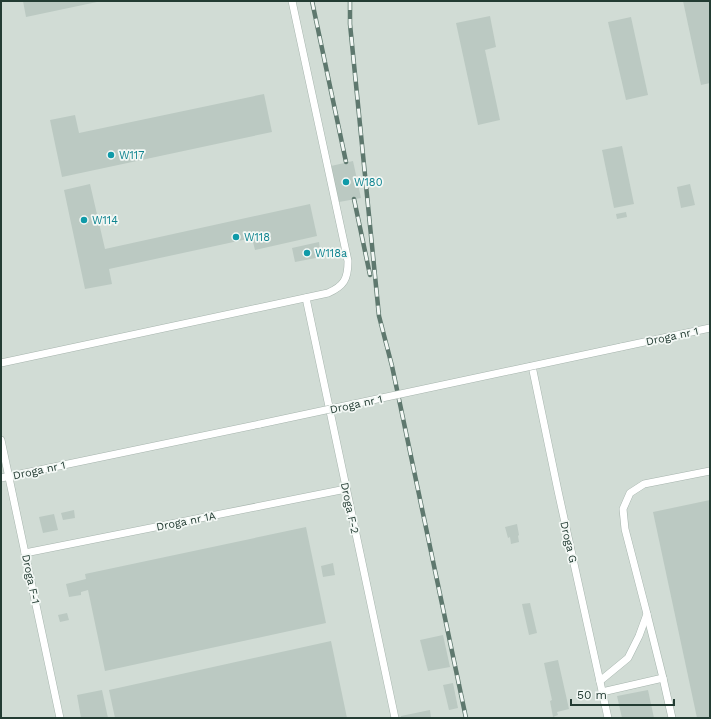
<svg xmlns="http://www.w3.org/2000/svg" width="711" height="719" viewBox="0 0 711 719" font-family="'Work Sans',sans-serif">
<rect width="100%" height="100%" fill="#e3ece7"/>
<rect fill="#d1dcd5" x="1" y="1" width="709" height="717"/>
<g fill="#bbc9c2">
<path d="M 23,1 L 97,1 L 97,2 L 26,17 Z"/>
<path d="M 683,1 L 710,1 L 710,83 L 701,85 Z"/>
<path d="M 490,16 L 496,47 L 485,50 L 500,120 L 478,125 L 456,23 Z"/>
<path d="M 631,17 L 648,95 L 626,100 L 608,22 Z"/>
<path d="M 264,94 L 272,132 L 62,177 L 50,120 L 75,115 L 79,133 Z"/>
<path d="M 622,146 L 634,204 L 614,208 L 602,150 Z"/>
<path d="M 353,161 L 361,198 L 339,202 L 331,166 Z"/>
<path d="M 90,184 L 105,249 L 310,204 L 317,236 L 255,250 L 252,238 L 109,269 L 112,284 L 85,289 L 64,190 Z"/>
<path d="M 690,184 L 695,205 L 681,208 L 677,187 Z"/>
<path d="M 626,212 L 627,217 L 617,219 L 616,214 Z"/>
<path d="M 319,242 L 321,257 L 295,262 L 292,248 Z"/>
<path d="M 710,500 L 710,718 L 697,718 L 653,512 Z"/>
<path d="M 74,510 L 75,518 L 63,520 L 61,513 Z"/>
<path d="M 54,514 L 58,530 L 43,533 L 39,517 Z"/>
<path d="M 517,524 L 519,535 L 518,536 L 519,542 L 511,544 L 510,537 L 508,538 L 505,527 Z"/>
<path d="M 306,527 L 326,623 L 105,671 L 88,590 L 81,592 L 81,595 L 69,597 L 66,584 L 86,579 L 85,574 Z"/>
<path d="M 333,563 L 335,575 L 323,577 L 321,566 Z"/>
<path d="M 530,603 L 537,633 L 529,635 L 522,604 Z"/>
<path d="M 67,613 L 69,620 L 60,622 L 58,615 Z"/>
<path d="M 443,635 L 450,667 L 428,671 L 420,640 Z"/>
<path d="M 331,641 L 347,718 L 115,718 L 109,690 Z"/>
<path d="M 558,660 L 569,709 L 557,712 L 558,715 L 553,717 L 550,701 L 552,700 L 544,663 Z"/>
<path d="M 453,683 L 458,708 L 449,710 L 443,685 Z"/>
<path d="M 102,690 L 108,718 L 81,718 L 77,695 Z"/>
<path d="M 648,690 L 654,718 L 622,718 L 617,696 Z"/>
<path d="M 430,710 L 431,718 L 401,718 L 401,716 Z"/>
</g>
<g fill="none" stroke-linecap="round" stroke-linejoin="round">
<g stroke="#a6b4ad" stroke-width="8">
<g id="service">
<path d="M 306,298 L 395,718"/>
<path d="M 621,347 L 710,328"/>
<path d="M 1,363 L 328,293 C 344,286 348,279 348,261 L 292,1"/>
<path d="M 532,366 L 558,491 L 608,718"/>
<path d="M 1,440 L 60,718"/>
<path d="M 1,478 L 260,424"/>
<path d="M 25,553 L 346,489"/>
<path d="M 647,614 L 663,678 L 672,718"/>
<path d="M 600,681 L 628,658 L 639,636 L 647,614 L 625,529 L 623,509 L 630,493 L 644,484 L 710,471"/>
<path d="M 602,692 L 663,678"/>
</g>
</g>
<use href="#service" stroke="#fff" stroke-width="7"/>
<g stroke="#5e786e" stroke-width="4.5">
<g id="rail">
<path d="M 312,1 L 346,162"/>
<path d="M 350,1 L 350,24 L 379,316 L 392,366 L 466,718"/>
<path d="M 354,199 L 370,275"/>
</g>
</g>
<use href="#rail" stroke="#f3f8f5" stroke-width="3" stroke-dasharray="9" stroke-linecap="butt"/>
<g stroke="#a6b4ad" stroke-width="8" stroke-linecap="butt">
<path id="service-bridge" d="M 260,424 L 621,347"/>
</g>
<use href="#service-bridge" stroke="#fff" stroke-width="7"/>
</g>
<g fill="#0f9aa8" stroke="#f3f8f5" stroke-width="1.5">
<circle cx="111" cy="155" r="4"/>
<circle cx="346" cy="182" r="4"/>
<circle cx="84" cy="220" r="4"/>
<circle cx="236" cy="237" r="4"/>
<circle cx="307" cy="253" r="4"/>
</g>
<g text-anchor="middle" stroke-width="3.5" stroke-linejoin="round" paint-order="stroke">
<g font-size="11" fill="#0d838f" stroke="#f3f8f5" text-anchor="start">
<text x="119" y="159">W117</text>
<text x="354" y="186">W180</text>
<text x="92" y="224">W114</text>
<text x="244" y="241">W118</text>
<text x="315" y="257">W118a</text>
</g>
<g font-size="11" fill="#233c33" stroke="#f3f8f5">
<text transform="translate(672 336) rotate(-12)" y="4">Droga nr 1</text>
<text transform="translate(356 404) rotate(-12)" y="4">Droga nr 1</text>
<text transform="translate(39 470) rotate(-12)" y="4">Droga nr 1</text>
<text transform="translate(350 508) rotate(78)" y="4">Droga F-2</text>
<text transform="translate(186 521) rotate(-11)" y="4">Droga nr 1A</text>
<text transform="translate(569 542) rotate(77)" y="4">Droga G</text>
<text transform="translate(31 579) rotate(78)" y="4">Droga F-1</text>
</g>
</g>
<rect width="711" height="719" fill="none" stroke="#233c33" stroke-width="4"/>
<path d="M571 699v6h103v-6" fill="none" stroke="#233c33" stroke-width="2"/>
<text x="577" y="699" font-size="12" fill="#233c33" stroke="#f3f8f5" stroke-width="3" paint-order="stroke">50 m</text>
</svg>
